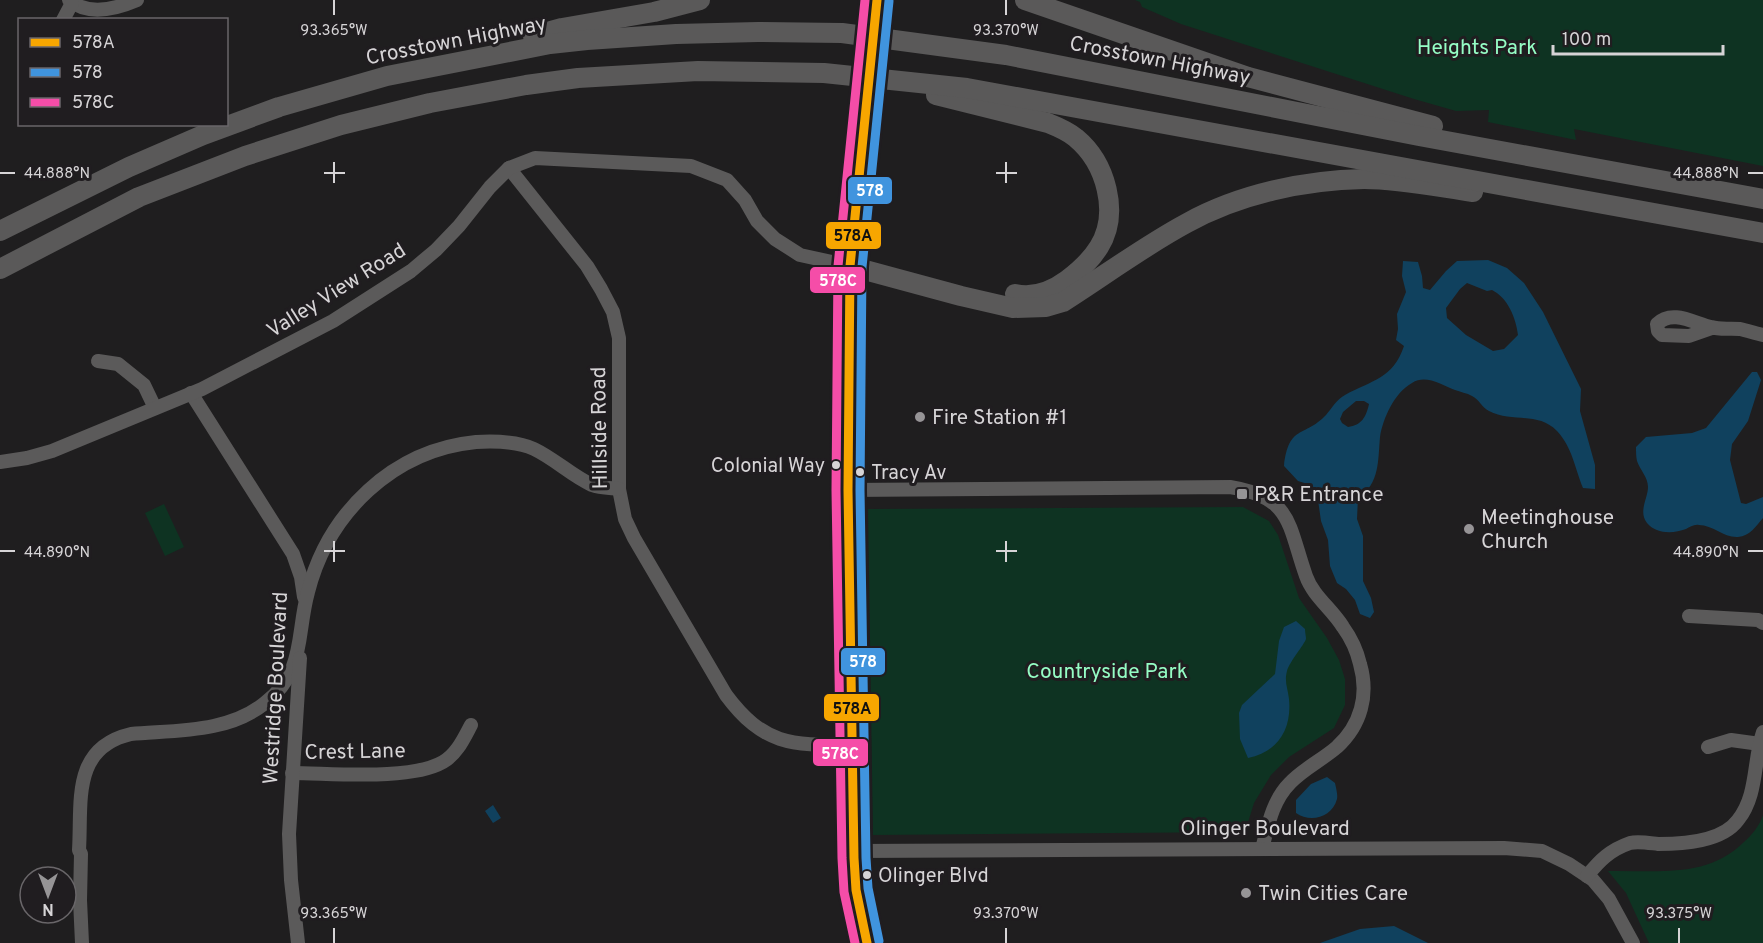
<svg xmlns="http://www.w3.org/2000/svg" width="1763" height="943" viewBox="0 0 1763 943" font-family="Overpass,sans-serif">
<rect width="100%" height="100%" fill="#1f1e1f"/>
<g fill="#0e3322">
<path d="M 1135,0 L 1763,0 L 1763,166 L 1574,129 L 1576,140 L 1488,122 L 1489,110 L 1456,111 L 1414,99 L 1181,24 L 1142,7 L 1140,2 Z"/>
<path d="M 164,504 L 184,547 L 165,556 L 145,513 Z"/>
<path d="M 1243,507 L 1269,521 L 1278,535 L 1299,598 L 1327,638 L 1339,660 L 1345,679 L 1345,705 L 1334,728 L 1289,757 L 1271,775 L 1254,803 L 1245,832 L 873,835 L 868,509 Z"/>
<path d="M 1763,815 L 1763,943 L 1649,943 L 1626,893 L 1608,871 C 1656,870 1707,879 1744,842 C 1752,835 1760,825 1763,815 Z"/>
</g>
<g fill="#10415e" fill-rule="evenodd">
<path d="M 1488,260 L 1507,268 L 1524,283 L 1543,312 L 1581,389 L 1580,411 L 1595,465 L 1595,489 L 1583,488 C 1575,468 1572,447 1557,431 C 1538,411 1511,423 1489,411 C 1482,408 1479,399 1472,396 C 1467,393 1460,392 1455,390 C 1441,385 1426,374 1412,383 C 1395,392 1383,418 1380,437 C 1378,459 1380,485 1358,497 L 1357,519 L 1363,536 L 1363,581 L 1371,598 L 1374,612 L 1370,618 L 1360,614 L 1355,600 L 1346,589 L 1337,583 L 1330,566 L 1328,540 L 1321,521 L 1318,500 L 1311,485 L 1298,481 L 1284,466 C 1289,424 1304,438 1326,415 C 1332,408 1336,400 1345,395 C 1372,380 1393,379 1404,346 L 1396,340 L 1398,329 L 1397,314 L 1406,292 L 1402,276 L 1403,261 L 1418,262 L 1422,276 L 1423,288 L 1430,290 L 1446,271 L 1457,261 ZM 1467,283 L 1487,291 L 1492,290 C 1508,298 1516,318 1518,335 L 1504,349 L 1493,351 L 1466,335 L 1447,318 L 1446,308 L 1460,289 ZM 1356,401 L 1364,401 L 1369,404 C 1366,417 1362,425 1348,427 L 1342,423 L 1340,419 L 1343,412 Z"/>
<path d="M 1752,372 L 1757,372 L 1761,380 L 1748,421 L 1732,444 L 1730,460 L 1741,503 L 1746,504 L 1763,497 L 1763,518 C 1756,526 1750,536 1738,537 C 1724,538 1713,525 1699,525 C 1694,524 1690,527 1686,529 C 1673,534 1656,534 1647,523 C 1638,512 1648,498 1648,487 C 1648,477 1640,470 1637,461 C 1636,457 1636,451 1636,447 L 1646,437 L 1692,433 L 1706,428 Z"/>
<path d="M 1296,621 L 1305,629 C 1305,633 1306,636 1306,639 C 1304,645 1290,661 1287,671 C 1284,682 1288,689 1289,699 C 1292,729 1278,752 1248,758 L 1240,739 L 1239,713 L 1242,705 L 1275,674 L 1279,641 L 1284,627 Z"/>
<path d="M 1327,777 L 1335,783 C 1336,788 1338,795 1337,799 C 1332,818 1310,823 1296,813 L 1296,800 L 1311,784 Z"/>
<path d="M 493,805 L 501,818 L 493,823 L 485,811 Z"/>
<path d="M 1394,926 L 1428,943 L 1320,943 L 1360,929 Z"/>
</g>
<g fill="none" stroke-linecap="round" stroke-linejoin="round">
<g stroke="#5b5a5a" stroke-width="14">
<path d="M 69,0 C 88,16 116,9 137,0"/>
<path d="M 63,20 L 72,3"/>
<path d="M 509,168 L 587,266 L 601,289 L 613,312 L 619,338 L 619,489 L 625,519 L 634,538 L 726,695 C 764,746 792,745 852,745"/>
<path d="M 1712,328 L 1689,336 L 1662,335 L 1658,331 L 1657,324 C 1672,309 1694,323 1711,327 C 1720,330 1730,328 1740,329 C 1748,331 1755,333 1763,335"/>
<path d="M 98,361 L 118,364 L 144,385 L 155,408"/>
<path d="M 191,393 L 293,554 L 301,577 L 304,597"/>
<path d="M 0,462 L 27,458 L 52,451 L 202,389 L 333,321 L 411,271 L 436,250 L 459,226 L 490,187 L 509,168 L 535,158 L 691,166 L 727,180 L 745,200 L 757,221 L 775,239 L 800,255 L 850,266"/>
<path d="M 848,490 L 1230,487 C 1293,497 1288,526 1306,576 C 1313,596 1332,609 1343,627 C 1351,638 1357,651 1360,664 C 1369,695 1361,725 1337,747 C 1322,760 1303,769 1290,783 C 1272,801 1268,826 1262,849"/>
<path d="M 1689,616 L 1758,620 L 1763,623"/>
<path d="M 1708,747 L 1731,740 L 1760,744"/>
<path d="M 292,773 C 331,773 410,781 443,762 C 457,754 464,738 471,725"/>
<path d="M 854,851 L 1504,848 L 1542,851 L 1569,864 L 1593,880 L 1609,899 L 1633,943"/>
<path d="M 1587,876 C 1600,860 1610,850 1630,843 C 1638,841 1649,843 1658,844 C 1683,844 1722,842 1738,820 C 1758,795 1753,761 1763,732"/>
<path d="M 82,943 L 80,900 L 81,854 L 79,850 C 82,802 71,748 131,734 C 176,730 228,733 265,703 C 306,671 296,635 308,592 C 328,513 393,450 476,442 C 494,441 519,442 534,449 C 555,459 572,476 592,485 C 600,488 611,488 619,489"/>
<path d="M 298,943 L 291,880 L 289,834 L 300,658"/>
<path d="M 867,943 L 856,890 L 854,858 L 848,490 L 850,266 L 877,0"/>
</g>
<g stroke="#5a5959" stroke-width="20">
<path d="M 1025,0 L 1248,77 L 1433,126"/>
<path d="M 533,36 L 562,28 L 654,12 L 700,0"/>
<path d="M 936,95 L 1048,123 C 1058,127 1068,131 1076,138 C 1106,163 1120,213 1099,247 C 1091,260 1079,271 1067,280 C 1052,291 1034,298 1015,294"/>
<path d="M 0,231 L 129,167 L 203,135 L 279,107 L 387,76 L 550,44 L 587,40 L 676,34 L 758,32 L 842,33 L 1006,55 L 1419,136 L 1763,199"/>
<path d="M 850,266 L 961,296 L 1013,308 L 1046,307 L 1063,302 C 1104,276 1144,246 1187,223 C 1239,194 1305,180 1364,179 C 1400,179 1438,187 1473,192"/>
<path d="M 0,269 L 139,197 L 245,156 L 341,125 L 430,103 L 526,85 L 578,78 L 698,71 L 824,73 L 967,88 L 1763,233"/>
</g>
<g stroke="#201d20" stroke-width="14">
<path id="bus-1" d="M 867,943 L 856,890 L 854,858 L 848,490 L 850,266 L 877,0"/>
</g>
<g stroke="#201d20" stroke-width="14">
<path id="bus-2" d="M 879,941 L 868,888 L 866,858 L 860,490 L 862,267 L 889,1"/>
</g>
<g stroke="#201d20" stroke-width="14">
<path id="bus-3" d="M 855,943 L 844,892 L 842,858 L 836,490 L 838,266 L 865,0"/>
</g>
<use href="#bus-1" stroke="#f7a600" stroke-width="9"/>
<use href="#bus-2" stroke="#4094de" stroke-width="9"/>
<use href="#bus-3" stroke="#f54da8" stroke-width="9"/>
</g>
<path fill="none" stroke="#d6d4d6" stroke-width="2" d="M 334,0 L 334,15M 1006,0 L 1006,15M 334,162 L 334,183M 1006,162 L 1006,183M 0,173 L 15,173M 324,173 L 345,173M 996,173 L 1017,173M 1748,173 L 1763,173M 334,541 L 334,562M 1006,541 L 1006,562M 0,551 L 15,551M 324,551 L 345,551M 996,551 L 1017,551M 1748,551 L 1763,551M 334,928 L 334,943M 1006,928 L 1006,943M 1679,928 L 1679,943"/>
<g fill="#969496" stroke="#201d20" stroke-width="2">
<circle cx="920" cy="417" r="6"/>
<rect x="1236" y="488" width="12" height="12" rx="3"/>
<circle cx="1469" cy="529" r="6"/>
<circle cx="1246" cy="893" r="6"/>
</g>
<g fill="#d6d4d6" stroke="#201d20" stroke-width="2">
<circle cx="836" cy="465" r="5"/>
<circle cx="860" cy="472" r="5"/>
<circle cx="867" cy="875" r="5"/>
</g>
<g text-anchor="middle" stroke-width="6" stroke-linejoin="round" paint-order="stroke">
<g font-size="20" fill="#d6d4d6" stroke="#201d20" text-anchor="start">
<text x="825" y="472" text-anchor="end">Colonial Way</text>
<text x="871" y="479">Tracy Av</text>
<text x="878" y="882">Olinger Blvd</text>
</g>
<g font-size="21" fill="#d6d4d6" stroke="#201d20">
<text transform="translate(456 40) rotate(-11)" y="7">Crosstown Highway</text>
<text transform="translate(1160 60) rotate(11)" y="7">Crosstown Highway</text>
<text transform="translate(336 290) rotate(-32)" y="7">Valley View Road</text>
<text transform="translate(599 428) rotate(-91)" y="7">Hillside Road</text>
<text transform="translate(275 688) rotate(-87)" y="7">Westridge Boulevard</text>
<text transform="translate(355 751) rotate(-1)" y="7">Crest Lane</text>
<text x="1265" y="835">Olinger Boulevard</text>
</g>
<g font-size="21" fill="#95fdc5" stroke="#201d20">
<text x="1477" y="54">Heights Park</text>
<text x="1107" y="678">Countryside Park</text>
</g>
<g font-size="21" fill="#d6d4d6" stroke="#201d20" text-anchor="start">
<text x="932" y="424">Fire Station #1</text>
<text x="1254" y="501">P&amp;R Entrance</text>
<text x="1481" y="524">Meetinghouse<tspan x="1481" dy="24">Church</tspan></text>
<text x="1258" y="900">Twin Cities Care</text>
</g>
</g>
<g font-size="15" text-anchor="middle" fill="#d6d4d6" stroke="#201d20" stroke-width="6" stroke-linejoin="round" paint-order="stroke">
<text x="334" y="35">93.365°W</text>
<text x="1006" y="35">93.370°W</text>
<text x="1706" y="178">44.888°N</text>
<text x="57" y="178">44.888°N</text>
<text x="1706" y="557">44.890°N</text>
<text x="57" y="557">44.890°N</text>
<text x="334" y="918">93.365°W</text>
<text x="1006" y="918">93.370°W</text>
<text x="1679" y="918">93.375°W</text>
</g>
<g stroke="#201d20" stroke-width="2">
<rect x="847" y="176" width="46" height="29" rx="6" fill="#4094de"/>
<rect x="825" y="221" width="57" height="29" rx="6" fill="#f7a600"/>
<rect x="809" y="266" width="57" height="28" rx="6" fill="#f54da8"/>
<rect x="840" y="647" width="46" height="29" rx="6" fill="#4094de"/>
<rect x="823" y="693" width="57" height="29" rx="6" fill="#f7a600"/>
<rect x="812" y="738" width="57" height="29" rx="6" fill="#f54da8"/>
</g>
<g font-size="16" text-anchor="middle" font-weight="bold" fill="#fff">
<text x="870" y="196">578</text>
<text x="838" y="286">578C</text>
<text x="863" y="667">578</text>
<text x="840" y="759">578C</text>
</g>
<g font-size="16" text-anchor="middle" font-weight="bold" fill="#111">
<text x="853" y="241">578A</text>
<text x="852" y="714">578A</text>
</g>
<rect x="18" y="18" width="210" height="108" fill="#201d20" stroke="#696669" stroke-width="1.5"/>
<rect x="30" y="38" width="30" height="9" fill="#f7a600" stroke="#696669" stroke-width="1.5"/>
<text x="72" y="48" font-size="18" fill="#d6d4d6">578A</text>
<rect x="30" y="68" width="30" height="9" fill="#4094de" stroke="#696669" stroke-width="1.5"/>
<text x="72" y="78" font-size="18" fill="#d6d4d6">578</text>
<rect x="30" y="98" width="30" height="9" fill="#f54da8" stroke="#696669" stroke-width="1.5"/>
<text x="72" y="108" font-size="18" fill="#d6d4d6">578C</text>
<g transform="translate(48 895) rotate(180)"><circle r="28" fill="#201d20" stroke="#696669" stroke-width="1.5"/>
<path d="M0-4.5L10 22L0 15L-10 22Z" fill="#969496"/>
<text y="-9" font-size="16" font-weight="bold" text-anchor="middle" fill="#d6d4d6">N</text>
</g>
<path d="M1553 45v9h170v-9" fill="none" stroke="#d6d4d6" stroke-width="3"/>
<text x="1562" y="45" font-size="18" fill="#d6d4d6" stroke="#201d20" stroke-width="4.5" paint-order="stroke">100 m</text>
</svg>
